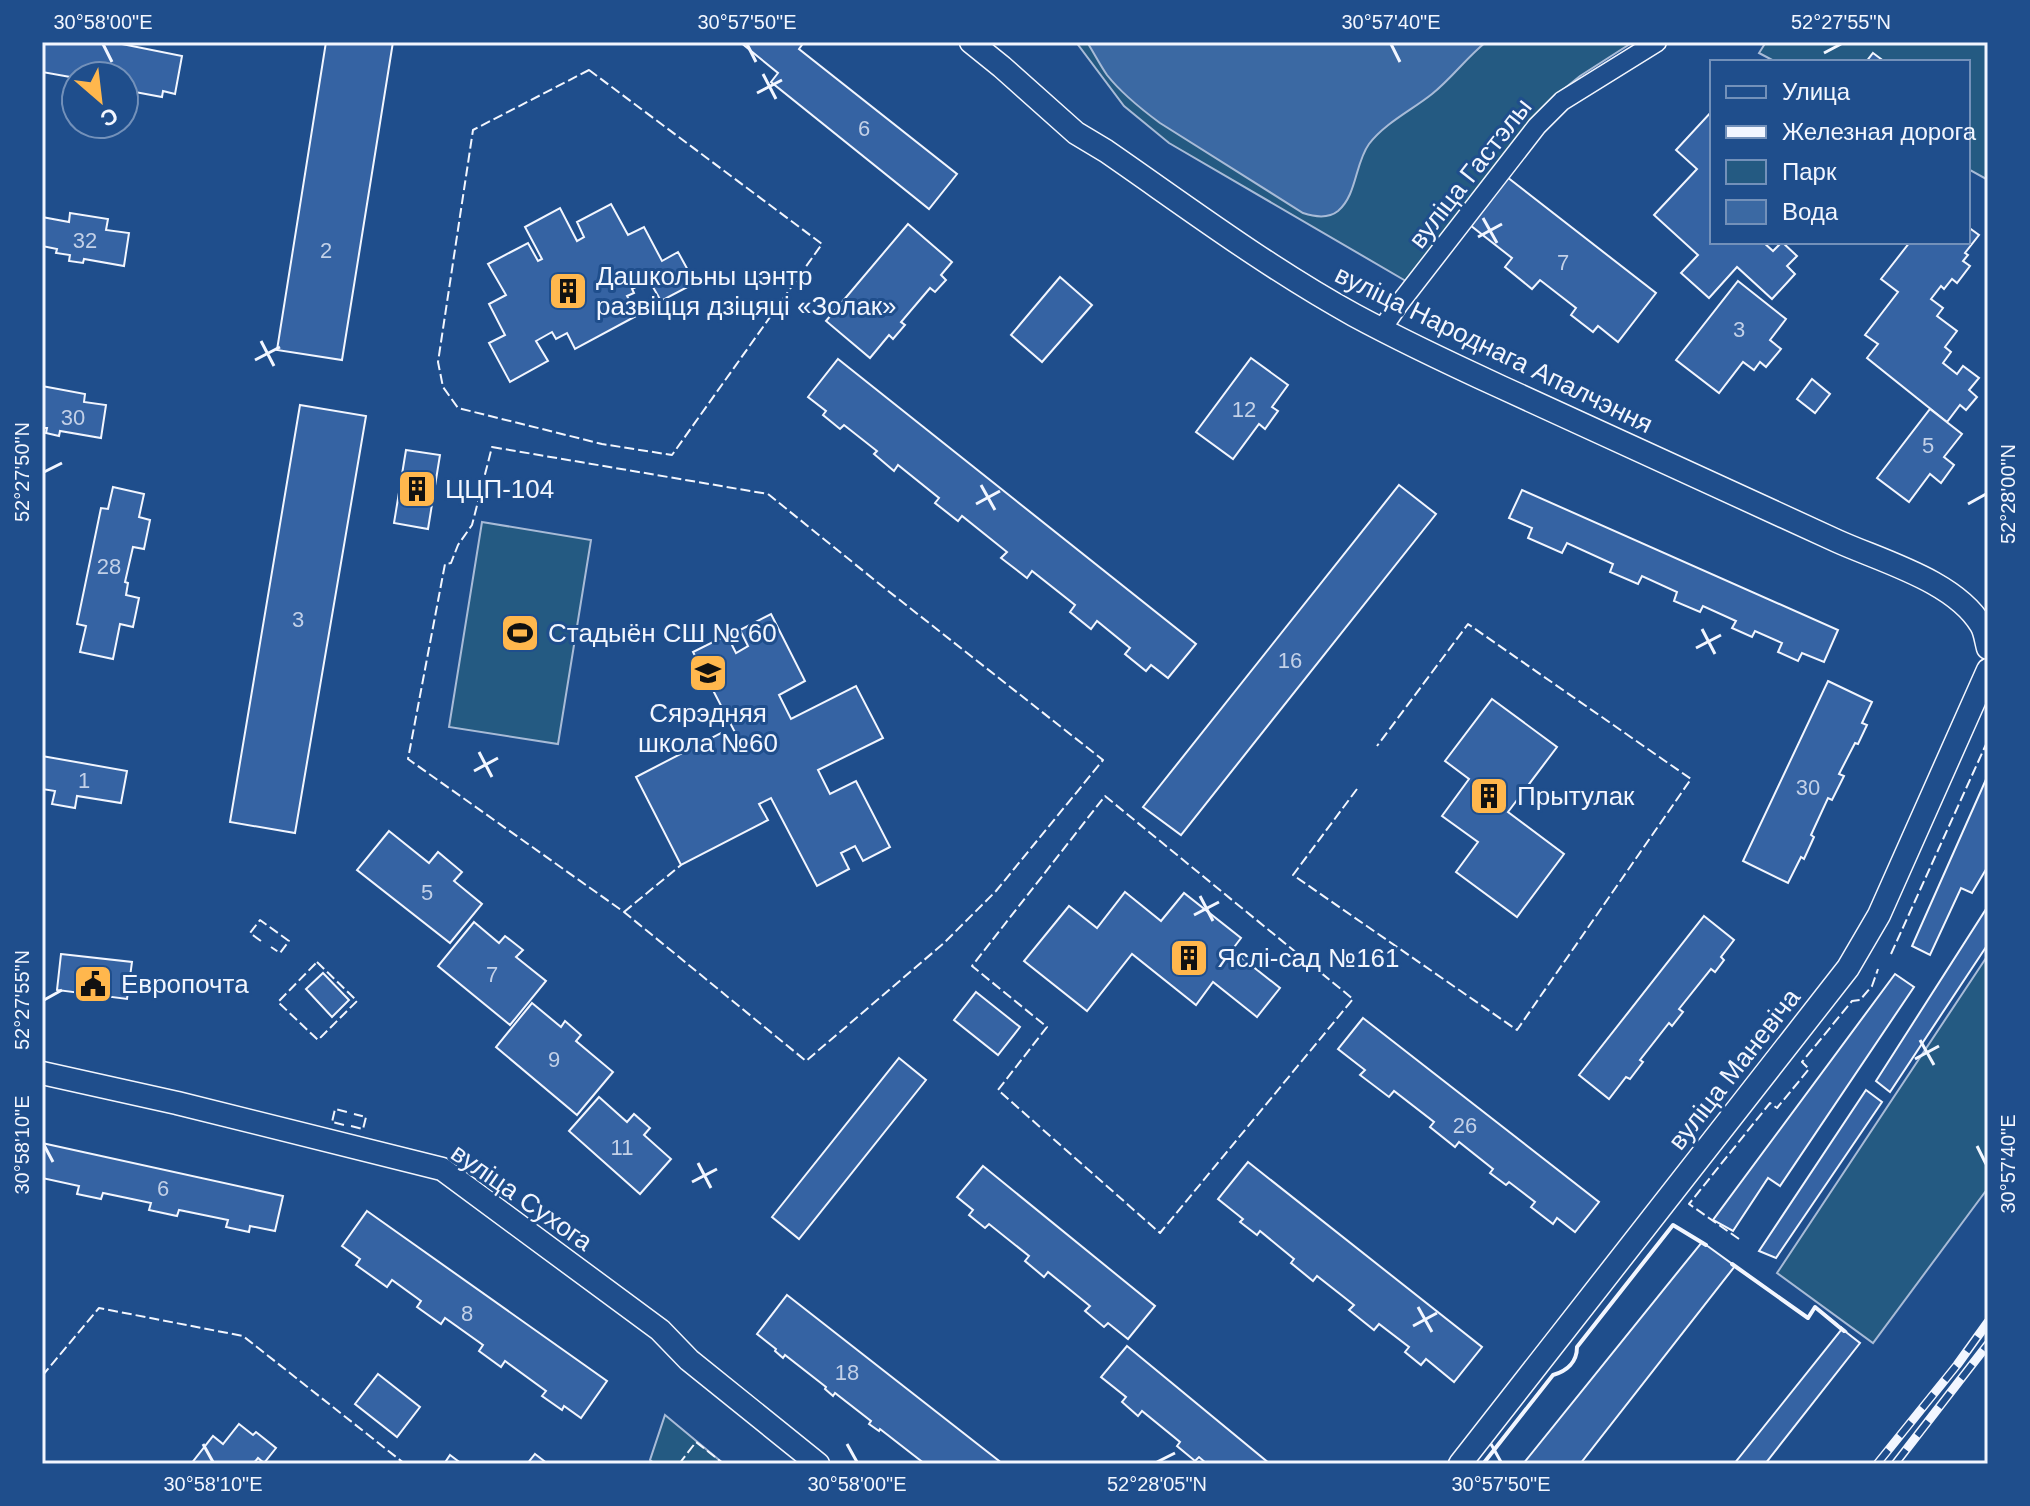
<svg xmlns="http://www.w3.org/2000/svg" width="2030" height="1506" viewBox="0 0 2030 1506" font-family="Helvetica,sans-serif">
<rect width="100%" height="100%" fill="#1f4e8c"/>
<g fill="#245a82" stroke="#a8bbd7" stroke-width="2">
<path d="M 1076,42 L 1633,42 L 1580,76 L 1554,97 L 1411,284 L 1169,143 L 1124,106 Z"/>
<path d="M 1766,42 L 1988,42 L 1988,180 L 1968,169 L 1968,62 L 1776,62 L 1759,53 Z"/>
<path d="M 482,522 L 591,540 L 558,744 L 449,727 Z"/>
<path d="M 1988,955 L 1988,1188 L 1873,1343 L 1777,1273 Z"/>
<path d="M 665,1415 L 724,1464 L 655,1464 L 650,1460 Z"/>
</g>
<path fill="#3b69a3" stroke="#a8bbd7" stroke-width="2" d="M 1087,42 L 1486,42 C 1466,58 1452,78 1432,94 C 1412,110 1385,123 1369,144 C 1355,163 1357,195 1338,211 C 1328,219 1315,217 1303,213 L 1160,123 C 1141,109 1122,94 1107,75 C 1100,65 1094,53 1087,42 Z"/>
<g fill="#3563a3" stroke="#f2f6ff" stroke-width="2">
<path d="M 42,42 L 112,42 L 182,56 L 175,94 L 163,91 L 162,97 L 124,90 L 124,76 L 107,76 L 108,74 L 87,70 L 86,76 L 76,76 L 76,78 L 42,72 Z"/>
<path d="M 326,42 L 393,42 L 342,360 L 277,350 Z"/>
<path d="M 740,42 L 804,42 L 799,49 L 957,174 L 929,209 L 771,82 L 778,73 Z"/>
<path d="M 1873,53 L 1885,62 L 1866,62 Z"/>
<path d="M 1712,111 L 1712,242 L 1763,242 L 1773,251 L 1782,242 L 1797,256 L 1787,266 L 1795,274 L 1772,299 L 1737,267 L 1709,298 L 1681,273 L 1698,255 L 1654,215 L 1697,169 L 1676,150 Z"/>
<path d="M 1507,177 L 1656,293 L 1618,342 L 1598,326 L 1593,332 L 1571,315 L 1576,308 L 1540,280 L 1532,289 L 1505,267 L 1512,258 L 1470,225 Z"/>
<path d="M 611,204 L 628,235 L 644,227 L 662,261 L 678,252 L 695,283 L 661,301 L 649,280 L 632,289 L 634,293 L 627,296 L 638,315 L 575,349 L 567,333 L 556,339 L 552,332 L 536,341 L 548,361 L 510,382 L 489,343 L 505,335 L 489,304 L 506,295 L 488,264 L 528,243 L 538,261 L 542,259 L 525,227 L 560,208 L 577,241 L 584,237 L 577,222 Z"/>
<path d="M 70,213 L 108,219 L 106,230 L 129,233 L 124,266 L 84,259 L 83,263 L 69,261 L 70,255 L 56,253 L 57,249 L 42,246 L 42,217 L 69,222 Z"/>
<path d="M 908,224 L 952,262 L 941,275 L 946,280 L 935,292 L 930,288 L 901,322 L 905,325 L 893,339 L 889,335 L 870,358 L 826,321 Z"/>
<path d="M 1968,227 L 1979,235 L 1965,253 L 1968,255 L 1963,261 L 1970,266 L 1957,283 L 1952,279 L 1944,289 L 1941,286 L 1931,299 L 1943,308 L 1937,316 L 1957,331 L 1945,347 L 1951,352 L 1943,363 L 1957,374 L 1963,366 L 1979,378 L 1969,390 L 1977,397 L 1966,410 L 1960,405 L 1947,422 L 1867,358 L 1878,344 L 1865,335 L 1898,292 L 1881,279 L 1910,242 L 1968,242 Z"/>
<path d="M 1060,277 L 1092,305 L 1042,362 L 1011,335 Z"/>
<path d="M 1738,281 L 1786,319 L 1770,340 L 1781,349 L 1766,367 L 1760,362 L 1754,370 L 1743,362 L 1719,393 L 1676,360 Z"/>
<path d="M 1251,358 L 1288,385 L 1272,407 L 1278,411 L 1265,429 L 1259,424 L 1233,459 L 1196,432 Z"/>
<path d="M 838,359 L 1196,644 L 1168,678 L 1151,665 L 1146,671 L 1125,654 L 1130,648 L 1097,621 L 1091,629 L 1070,612 L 1075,605 L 1032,571 L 1027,578 L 1001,558 L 1007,552 L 962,516 L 958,521 L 935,503 L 939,498 L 898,465 L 894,471 L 874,454 L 877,451 L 844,425 L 840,429 L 823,415 L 826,411 L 808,397 Z"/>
<path d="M 1812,379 L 1830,394 L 1815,413 L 1797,399 Z"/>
<path d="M 42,386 L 85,394 L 84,402 L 106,405 L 101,438 L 60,431 L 59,436 L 46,433 L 47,428 L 42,428 Z"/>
<path d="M 300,405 L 366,416 L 295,833 L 230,822 Z"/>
<path d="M 1930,409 L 1962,434 L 1944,457 L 1954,465 L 1941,483 L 1930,474 L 1909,502 L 1877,478 Z"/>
<path d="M 406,450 L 440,455 L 428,529 L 394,523 Z"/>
<path d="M 1399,485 L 1436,514 L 1181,835 L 1143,807 Z"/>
<path d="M 113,487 L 144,494 L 139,517 L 150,520 L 144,549 L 133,547 L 125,582 L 128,583 L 126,595 L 139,598 L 133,627 L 120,624 L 113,659 L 80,652 L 86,626 L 77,624 L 101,508 L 108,509 Z"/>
<path d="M 1522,490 L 1838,630 L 1824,662 L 1802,653 L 1798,661 L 1778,652 L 1782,643 L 1755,631 L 1752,637 L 1732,628 L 1736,621 L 1703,606 L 1700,612 L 1674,601 L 1677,592 L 1642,576 L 1638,584 L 1610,572 L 1613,564 L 1567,543 L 1562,553 L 1528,538 L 1532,528 L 1509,518 Z"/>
<path d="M 771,614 L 805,681 L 779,695 L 791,719 L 856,686 L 883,738 L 818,770 L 830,794 L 856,781 L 890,847 L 863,861 L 855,846 L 841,853 L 849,869 L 817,886 L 771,798 L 759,804 L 768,820 L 681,865 L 636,777 L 721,733 L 728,745 L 739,740 L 693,652 L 727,635 L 736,653 L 748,646 L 740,630 Z"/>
<path d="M 1828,681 L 1872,702 L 1862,723 L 1867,725 L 1858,744 L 1855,743 L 1839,774 L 1844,776 L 1832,800 L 1828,798 L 1811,835 L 1814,837 L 1804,859 L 1801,857 L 1788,883 L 1743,861 Z"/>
<path d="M 1492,699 L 1557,747 L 1508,812 L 1564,854 L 1517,917 L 1456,872 L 1478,842 L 1442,816 L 1469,779 L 1445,761 Z"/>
<path d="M 42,756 L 127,771 L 121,803 L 77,796 L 75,808 L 52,804 L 55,791 L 42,789 Z"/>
<path d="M 1988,775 L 1988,866 L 1972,893 L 1961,888 L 1930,955 L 1912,946 Z"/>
<path d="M 389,831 L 429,863 L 438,852 L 462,872 L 454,881 L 482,904 L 450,943 L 357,870 Z"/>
<path d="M 1125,892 L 1161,921 L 1184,893 L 1241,938 L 1232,950 L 1280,988 L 1257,1017 L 1213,982 L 1196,1005 L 1132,954 L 1087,1011 L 1024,961 L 1069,906 L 1097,928 Z"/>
<path d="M 1988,906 L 1988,944 L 1890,1092 L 1876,1081 Z"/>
<path d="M 1704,916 L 1734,940 L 1721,957 L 1724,960 L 1715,972 L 1711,969 L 1679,1009 L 1683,1012 L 1672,1026 L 1669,1023 L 1640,1060 L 1643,1062 L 1630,1079 L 1626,1077 L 1609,1099 L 1579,1075 Z"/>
<path d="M 474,922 L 499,943 L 505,936 L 523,950 L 516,957 L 546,981 L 510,1025 L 438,966 Z"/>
<path d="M 61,954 L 132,962 L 127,999 L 57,990 Z"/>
<path d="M 323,973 L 349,1000 L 332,1017 L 306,989 Z"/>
<path d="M 1895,974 L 1914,987 L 1780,1186 L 1768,1178 L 1733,1231 L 1713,1220 Z"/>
<path d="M 976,992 L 1020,1027 L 998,1055 L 954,1020 Z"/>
<path d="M 532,1003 L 561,1027 L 565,1021 L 581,1035 L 576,1041 L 613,1072 L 577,1115 L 496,1047 Z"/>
<path d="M 1363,1018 L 1599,1202 L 1575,1232 L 1557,1218 L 1553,1224 L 1531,1207 L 1535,1202 L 1509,1182 L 1506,1185 L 1490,1173 L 1493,1169 L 1459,1142 L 1455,1147 L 1430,1127 L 1434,1122 L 1394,1091 L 1389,1097 L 1360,1075 L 1365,1070 L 1338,1049 Z"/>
<path d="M 899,1058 L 926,1080 L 799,1239 L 772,1217 Z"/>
<path d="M 1866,1090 L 1882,1102 L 1776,1258 L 1759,1251 Z"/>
<path d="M 599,1097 L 627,1122 L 634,1114 L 650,1128 L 644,1135 L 671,1159 L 640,1194 L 569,1131 Z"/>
<path d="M 42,1143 L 283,1196 L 275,1231 L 250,1226 L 249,1232 L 226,1227 L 228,1220 L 179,1210 L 177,1216 L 149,1210 L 151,1203 L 103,1193 L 101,1199 L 77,1194 L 79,1186 L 42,1178 Z"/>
<path d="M 1248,1162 L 1482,1347 L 1454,1382 L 1426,1359 L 1421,1365 L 1405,1352 L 1409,1347 L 1379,1324 L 1374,1330 L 1349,1310 L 1354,1305 L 1317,1276 L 1313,1281 L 1291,1263 L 1294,1259 L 1260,1231 L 1257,1235 L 1240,1222 L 1243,1219 L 1218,1199 Z"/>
<path d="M 983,1166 L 1155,1306 L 1128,1339 L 1108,1323 L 1104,1327 L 1085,1311 L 1090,1306 L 1048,1272 L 1044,1277 L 1025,1261 L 1029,1256 L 989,1224 L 985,1228 L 969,1215 L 973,1210 L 957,1197 Z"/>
<path d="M 367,1211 L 607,1381 L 581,1418 L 564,1406 L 562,1410 L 542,1396 L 546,1391 L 505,1361 L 501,1367 L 479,1351 L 483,1345 L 445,1318 L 441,1324 L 417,1307 L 421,1301 L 392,1280 L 387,1287 L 356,1265 L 360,1259 L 342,1246 Z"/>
<path d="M 1702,1242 L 1735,1266 L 1580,1464 L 1523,1464 Z"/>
<path d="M 787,1295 L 1003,1464 L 925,1464 L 880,1429 L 879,1431 L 869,1424 L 871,1421 L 835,1393 L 833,1396 L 825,1389 L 826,1387 L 785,1355 L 783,1358 L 775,1351 L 776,1349 L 757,1334 Z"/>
<path d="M 1842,1329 L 1860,1343 L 1765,1464 L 1734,1464 Z"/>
<path d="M 1127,1346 L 1270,1464 L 1207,1464 L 1199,1457 L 1195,1461 L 1177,1446 L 1180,1442 L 1142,1411 L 1138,1416 L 1122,1402 L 1126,1397 L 1101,1377 Z"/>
<path d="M 378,1374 L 420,1407 L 397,1437 L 355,1404 Z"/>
<path d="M 239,1424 L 253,1435 L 256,1432 L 276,1448 L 264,1463 L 258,1458 L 253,1464 L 191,1464 L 213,1436 L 223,1444 Z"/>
<path d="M 535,1454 L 548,1464 L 527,1464 Z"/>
<path d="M 450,1455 L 462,1464 L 444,1464 Z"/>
</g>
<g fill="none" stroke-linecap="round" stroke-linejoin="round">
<g stroke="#f2f6ff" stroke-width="21">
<path id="minor" d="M 1382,329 L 1399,304 L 1537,126 L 1562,101 L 1657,42"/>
</g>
<g stroke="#f2f6ff" stroke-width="25">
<g id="tertiary">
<path d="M 971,42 L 1002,67 L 1076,133 L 1106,151 C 1187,207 1267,267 1354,315 C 1402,341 1451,364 1501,387 C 1613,439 1725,490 1837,541 C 1881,561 1955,581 1981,625 C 1985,631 1986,641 1988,648"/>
<path d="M 42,1073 L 177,1103 L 442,1169 L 660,1330 L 689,1360 L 818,1464"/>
<path d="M 1460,1464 L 1848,968 L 1879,915 L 1988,670"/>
</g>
</g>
<use href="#minor" stroke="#1f4e8c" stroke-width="18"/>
<use href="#tertiary" stroke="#1f4e8c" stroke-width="22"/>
<g stroke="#f2f6ff" stroke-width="9">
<g id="rail">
<path d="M 1877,1464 L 1957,1365 L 1988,1322"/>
<path d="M 1895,1464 L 1988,1344"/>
</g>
</g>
<use href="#rail" stroke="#1f4e8c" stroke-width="6" stroke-dasharray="18" stroke-linecap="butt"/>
<g stroke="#f2f6ff" stroke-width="2" stroke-dasharray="10 4" stroke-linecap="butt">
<path d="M 589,70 L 822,244 L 672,455 L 602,444 L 458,408 L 443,387 L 438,362 L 473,130 Z"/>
<path d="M 492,447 L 768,494 L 882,586 L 1103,760 L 996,891 L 944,943 L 806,1061 L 624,912 L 408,759 L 445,564 L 451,563 L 458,545 L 472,525 Z"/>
<path d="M 1357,789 L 1293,875 L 1517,1030 L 1691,779 L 1468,624 L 1377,746"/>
<path d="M 1105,796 L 1353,999 L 1160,1233 L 998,1090 L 1047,1027 L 972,966 Z"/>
<path d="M 624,912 L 681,865"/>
<path d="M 261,941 L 250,933 L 260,920 L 289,941 L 280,953 L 271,947"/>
<path d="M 1891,954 L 1988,740"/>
<path d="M 317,962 L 357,1001 L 318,1040 L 278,1002 Z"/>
<path d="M 344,1125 L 332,1122 L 335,1109 L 347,1112"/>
<path d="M 351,1126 L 363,1129 L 366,1117 L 354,1114"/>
<path d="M 1739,1239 L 1689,1204 L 1770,1103 L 1777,1108 L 1809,1069 L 1802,1062 L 1852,1001 L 1860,1000 L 1872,986 L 1878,969"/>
<path d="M 1731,1263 L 1808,1318 L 1815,1307 L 1847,1332"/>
<path d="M 42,1376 L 99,1308 L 243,1336 L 405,1464"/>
<path d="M 679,1464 L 696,1442 L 724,1464"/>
<path d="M 1483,1464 L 1553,1375 C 1567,1371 1577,1362 1577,1347 L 1673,1225 L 1705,1244"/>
</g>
<g stroke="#f2f6ff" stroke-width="4">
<path d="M 1732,1264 L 1808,1318 L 1815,1307 L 1844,1331"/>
<path d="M 1483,1464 L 1553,1375 C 1567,1371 1577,1362 1577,1347 L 1673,1225 L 1706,1245"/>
</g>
</g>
<path fill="none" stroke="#f2f6ff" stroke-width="3" d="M 103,44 L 112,62M 747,44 L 756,62M 1391,44 L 1400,62M 1824,53 L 1841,44M 763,74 L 776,99M 757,93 L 782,80M 1483,218 L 1497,243M 1478,237 L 1502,224M 261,341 L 274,366M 255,360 L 280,347M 44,472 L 62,463M 981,485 L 995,510M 976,504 L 1000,491M 1968,504 L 1986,494M 1702,629 L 1715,654M 1696,648 L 1721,635M 479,752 L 492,777M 474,771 L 498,758M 1200,896 L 1213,921M 1194,915 L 1219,902M 44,1000 L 62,990M 1920,1040 L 1934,1065M 1915,1059 L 1939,1046M 44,1145 L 53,1162M 1977,1146 L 1986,1164M 698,1163 L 711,1188M 692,1182 L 717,1169M 1418,1307 L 1432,1332M 1413,1326 L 1437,1313M 203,1444 L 213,1462M 847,1444 L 857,1462M 1491,1444 L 1501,1462M 1157,1462 L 1175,1453"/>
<defs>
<g id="building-square" transform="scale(2)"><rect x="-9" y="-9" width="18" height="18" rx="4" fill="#ffb74d" stroke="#1f4e8c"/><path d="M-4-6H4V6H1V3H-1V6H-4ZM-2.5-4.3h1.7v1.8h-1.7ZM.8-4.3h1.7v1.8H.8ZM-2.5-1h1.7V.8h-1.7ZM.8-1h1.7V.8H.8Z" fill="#111"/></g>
<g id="stadium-square" transform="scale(2)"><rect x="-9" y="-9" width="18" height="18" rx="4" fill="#ffb74d" stroke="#1f4e8c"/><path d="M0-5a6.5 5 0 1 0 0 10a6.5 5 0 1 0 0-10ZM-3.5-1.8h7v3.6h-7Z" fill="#111"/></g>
<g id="school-square" transform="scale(2)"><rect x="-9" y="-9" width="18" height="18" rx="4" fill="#ffb74d" stroke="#1f4e8c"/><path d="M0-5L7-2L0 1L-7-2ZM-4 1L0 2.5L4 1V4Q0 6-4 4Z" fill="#111"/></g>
<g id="civic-square" transform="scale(2)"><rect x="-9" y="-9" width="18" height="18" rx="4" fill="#ffb74d" stroke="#1f4e8c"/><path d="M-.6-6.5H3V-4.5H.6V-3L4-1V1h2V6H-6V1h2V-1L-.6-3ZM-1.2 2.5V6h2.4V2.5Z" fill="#111"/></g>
</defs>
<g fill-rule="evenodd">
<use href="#building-square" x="568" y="291"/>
<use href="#building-square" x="417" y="489"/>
<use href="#stadium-square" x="520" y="633"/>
<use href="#school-square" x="708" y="673"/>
<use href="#building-square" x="1489" y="796"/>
<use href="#building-square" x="1189" y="958"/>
<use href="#civic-square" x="93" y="984"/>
</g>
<g text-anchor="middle" stroke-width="6" stroke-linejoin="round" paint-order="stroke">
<g font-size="22" fill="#c3d1e8">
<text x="864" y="136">6</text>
<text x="85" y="248">32</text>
<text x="326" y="258">2</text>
<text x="1563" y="270">7</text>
<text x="1739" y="337">3</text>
<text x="1244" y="417">12</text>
<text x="73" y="425">30</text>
<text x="1928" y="453">5</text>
<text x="109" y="574">28</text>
<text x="298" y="627">3</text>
<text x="1290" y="668">16</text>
<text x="84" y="788">1</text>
<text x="1808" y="795">30</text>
<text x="427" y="900">5</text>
<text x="492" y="982">7</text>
<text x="554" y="1067">9</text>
<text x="1465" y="1133">26</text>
<text x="622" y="1155">11</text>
<text x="163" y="1196">6</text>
<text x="467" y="1321">8</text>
<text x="847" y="1380">18</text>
</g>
<g font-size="26" fill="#f2f6ff" stroke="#1f4e8c">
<text transform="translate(1470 173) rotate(-52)" y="9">вуліца Гастэлы</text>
<text transform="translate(1494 349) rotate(26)" y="9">вуліца Народнага Апалчэння</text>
<text transform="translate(1734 1069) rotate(-52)" y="9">вуліца Маневіча</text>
<text transform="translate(522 1197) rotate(35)" y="9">вуліца Сухога</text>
</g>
<g font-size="26" fill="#f2f6ff" stroke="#1f4e8c" text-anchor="start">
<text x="596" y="285">Дашкольны цэнтр<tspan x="596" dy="30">развіцця дзіцяці «Золак»</tspan></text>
<text x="445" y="498">ЦЦП-104</text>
<text x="548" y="642">Стадыён СШ № 60</text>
<text x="708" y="722" text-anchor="middle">Сярэдняя<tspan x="708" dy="30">школа №60</tspan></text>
<text x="1517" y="805">Прытулак</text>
<text x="1217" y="967">Яслі-сад №161</text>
<text x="121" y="993">Европочта</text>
</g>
</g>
<rect width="2030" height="1506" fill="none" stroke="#1f4e8c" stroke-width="88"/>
<rect x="1710" y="60" width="260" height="184" fill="#1f4e8c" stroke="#7391ba" stroke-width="2"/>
<rect x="1726" y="86" width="40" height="12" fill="#1f4e8c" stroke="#7391ba" stroke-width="2"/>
<text x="1782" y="100" font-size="24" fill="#f2f6ff">Улица</text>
<rect x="1726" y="126" width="40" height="12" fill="#f2f6ff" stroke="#7391ba" stroke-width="2"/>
<text x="1782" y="140" font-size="24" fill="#f2f6ff">Железная дорога</text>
<rect x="1726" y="160" width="40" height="24" fill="#245a82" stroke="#7391ba" stroke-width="2"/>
<text x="1782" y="180" font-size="24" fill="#f2f6ff">Парк</text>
<rect x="1726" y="200" width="40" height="24" fill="#3b69a3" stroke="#7391ba" stroke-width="2"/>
<text x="1782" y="220" font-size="24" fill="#f2f6ff">Вода</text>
<g transform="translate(100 100) rotate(152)"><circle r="38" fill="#1f4e8c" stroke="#7391ba" stroke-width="2"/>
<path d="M0-6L14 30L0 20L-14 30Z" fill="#ffb74d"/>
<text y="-12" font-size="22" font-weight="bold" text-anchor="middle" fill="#f2f6ff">С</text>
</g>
<rect x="44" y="44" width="1942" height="1418" fill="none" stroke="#f2f6ff" stroke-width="3"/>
<g font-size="20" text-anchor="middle" fill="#f2f6ff">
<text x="103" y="29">30°58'00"E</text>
<text x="747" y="29">30°57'50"E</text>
<text x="1391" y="29">30°57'40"E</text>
<text x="1841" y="29">52°27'55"N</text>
<text transform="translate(22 472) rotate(-90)" y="7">52°27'50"N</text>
<text transform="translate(2008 494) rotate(-90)" y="7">52°28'00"N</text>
<text transform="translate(22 1000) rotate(-90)" y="7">52°27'55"N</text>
<text transform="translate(22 1145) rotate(-90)" y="7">30°58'10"E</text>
<text transform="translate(2008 1164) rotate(-90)" y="7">30°57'40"E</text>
<text x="213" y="1491">30°58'10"E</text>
<text x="857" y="1491">30°58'00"E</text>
<text x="1157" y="1491">52°28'05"N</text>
<text x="1501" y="1491">30°57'50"E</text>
</g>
</svg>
